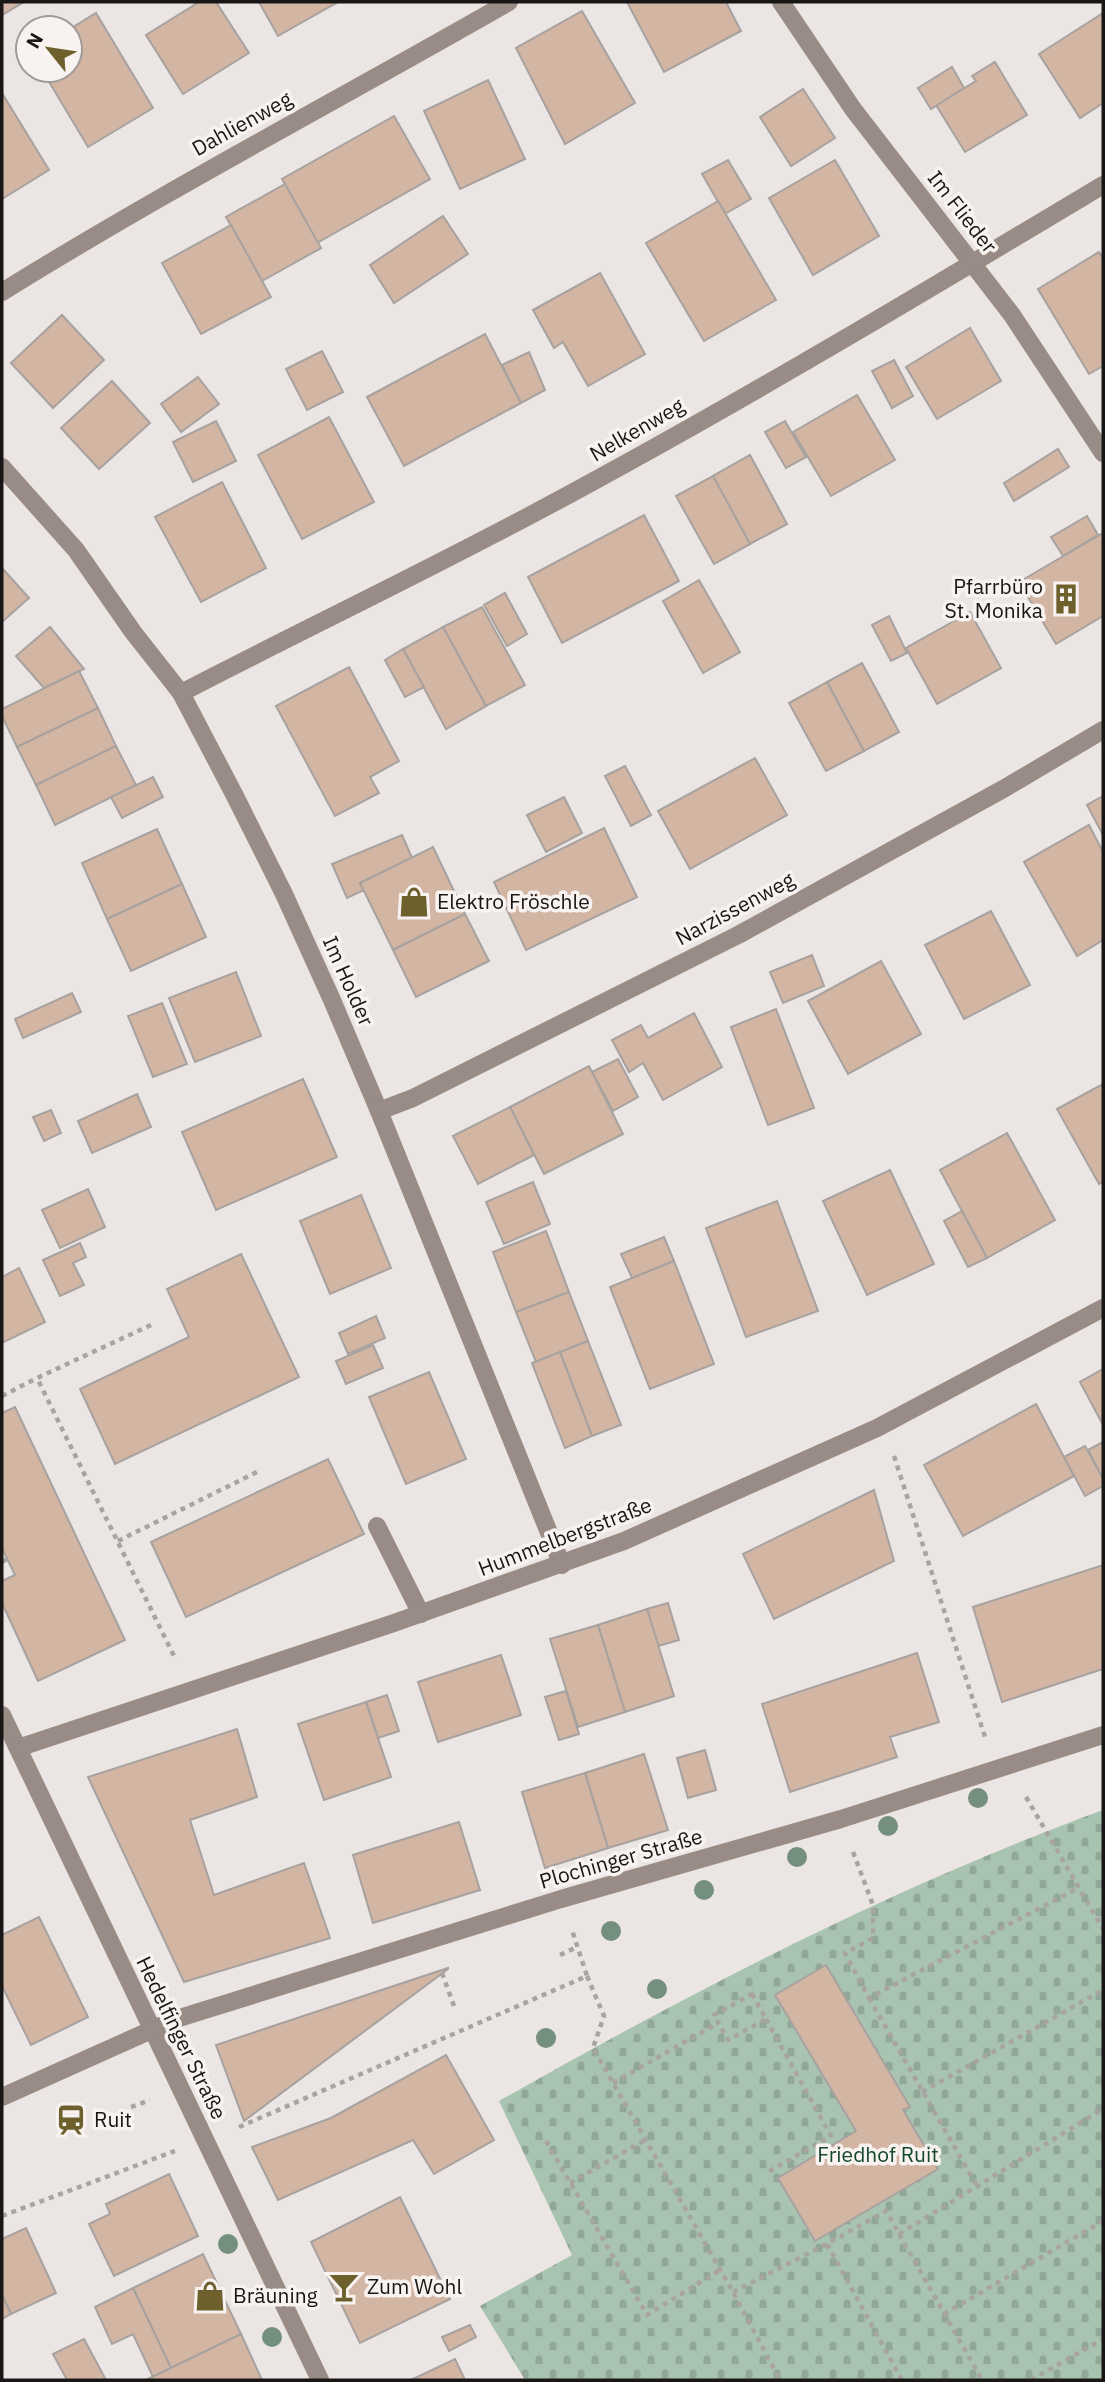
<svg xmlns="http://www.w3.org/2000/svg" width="1105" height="2382" viewBox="0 0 1105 2382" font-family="'IBM Plex Sans',sans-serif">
<defs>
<pattern id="cemetery-stones" width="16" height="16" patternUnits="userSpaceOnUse" patternTransform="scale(1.75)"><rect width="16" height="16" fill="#a9c3b1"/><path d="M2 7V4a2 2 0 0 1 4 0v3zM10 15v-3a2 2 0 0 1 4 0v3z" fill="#91a798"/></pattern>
</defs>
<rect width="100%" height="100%" fill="#ebe6e3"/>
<path fill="url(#cemetery-stones)" d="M 1103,1810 L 1103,2380 L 525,2380 L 480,2306 L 572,2255 L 499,2101 C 693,1991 893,1887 1103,1810 Z"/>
<g fill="#d3b5a3" stroke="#a7a29f" stroke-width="2">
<path d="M 2,2 L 24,2 L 2,15 Z"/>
<path d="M 199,2 L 216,2 L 249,53 L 183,94 L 146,35 Z"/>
<path d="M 259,2 L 338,2 L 278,36 Z"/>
<path d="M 627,2 L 726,2 L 741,31 L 664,72 Z"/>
<path d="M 582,11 L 635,103 L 565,144 L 516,48 Z"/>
<path d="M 96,13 L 153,108 L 88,147 L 42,70 L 70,70 L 70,29 Z"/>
<path d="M 1103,13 L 1103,103 L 1080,118 L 1039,54 Z"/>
<path d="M 995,62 L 1027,115 L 965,152 L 936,105 L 976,81 L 972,76 Z"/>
<path d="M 952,67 L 964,88 L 931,109 L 918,88 Z"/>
<path d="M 488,80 L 525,159 L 460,189 L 424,111 Z"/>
<path d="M 803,89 L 835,138 L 791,166 L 760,117 Z"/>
<path d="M 2,93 L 49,170 L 2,199 Z"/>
<path d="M 394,116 L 430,179 L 317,243 L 282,179 Z"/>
<path d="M 728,160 L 751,199 L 725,214 L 702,174 Z"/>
<path d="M 835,160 L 879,236 L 813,275 L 769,198 Z"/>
<path d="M 285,184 L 321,248 L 262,281 L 226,217 Z"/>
<path d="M 718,201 L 776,300 L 704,341 L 646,243 Z"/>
<path d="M 443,216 L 468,254 L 394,303 L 370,265 Z"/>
<path d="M 231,225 L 271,297 L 201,334 L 162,263 Z"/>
<path d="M 1099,252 L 1103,259 L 1103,366 L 1089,374 L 1038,289 Z"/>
<path d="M 600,273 L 645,354 L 588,386 L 563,342 L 554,348 L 533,310 Z"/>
<path d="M 62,315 L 104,360 L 53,408 L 11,363 Z"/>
<path d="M 970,328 L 1001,381 L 937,419 L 906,367 Z"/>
<path d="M 485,334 L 521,403 L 404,466 L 367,397 Z"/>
<path d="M 322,351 L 343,392 L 307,410 L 286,369 Z"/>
<path d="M 529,352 L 545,390 L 521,403 L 502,365 Z"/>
<path d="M 894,360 L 913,396 L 892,408 L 872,371 Z"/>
<path d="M 198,377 L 219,404 L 181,432 L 161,404 Z"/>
<path d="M 112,381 L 150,423 L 99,469 L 61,428 Z"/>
<path d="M 857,395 L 895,460 L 831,496 L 793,432 Z"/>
<path d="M 329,417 L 374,502 L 302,539 L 258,455 Z"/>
<path d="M 216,421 L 236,461 L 193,482 L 173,442 Z"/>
<path d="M 785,421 L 806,457 L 786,468 L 765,432 Z"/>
<path d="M 1058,449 L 1069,467 L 1014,501 L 1004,483 Z"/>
<path d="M 750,455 L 787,524 L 750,544 L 713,476 Z"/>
<path d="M 713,476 L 750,544 L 714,564 L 676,496 Z"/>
<path d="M 222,482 L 266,568 L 201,602 L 155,517 Z"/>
<path d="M 644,515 L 679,581 L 562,643 L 528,577 Z"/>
<path d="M 1087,516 L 1098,535 L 1063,556 L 1051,537 Z"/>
<path d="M 1103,533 L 1103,616 L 1056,644 L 1019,582 Z"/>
<path d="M 2,568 L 29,598 L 2,622 Z"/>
<path d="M 699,580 L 740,652 L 703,673 L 663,601 Z"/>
<path d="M 505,593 L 527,634 L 507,646 L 484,605 Z"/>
<path d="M 482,607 L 525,685 L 486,706 L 443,627 Z"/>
<path d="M 970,612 L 1001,668 L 937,704 L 906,648 Z"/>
<path d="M 889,616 L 907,653 L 891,661 L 872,625 Z"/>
<path d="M 50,627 L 84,669 L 44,688 L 16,656 Z"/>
<path d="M 443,627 L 486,706 L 446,729 L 403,649 Z"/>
<path d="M 403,649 L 424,687 L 405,697 L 385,660 Z"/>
<path d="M 862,663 L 899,732 L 864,751 L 827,682 Z"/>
<path d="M 349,667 L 399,761 L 370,777 L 379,793 L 335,816 L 276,706 Z"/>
<path d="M 79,671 L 98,708 L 17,747 L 2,716 L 2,709 Z"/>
<path d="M 827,682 L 864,751 L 826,771 L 789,703 Z"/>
<path d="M 98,708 L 116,746 L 36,785 L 17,747 Z"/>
<path d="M 116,746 L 136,785 L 55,825 L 36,785 Z"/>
<path d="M 755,758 L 787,815 L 690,869 L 658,811 Z"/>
<path d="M 625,766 L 651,815 L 631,826 L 605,776 Z"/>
<path d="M 153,777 L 163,797 L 122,818 L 111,797 Z"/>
<path d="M 1103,796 L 1103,835 L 1087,805 Z"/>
<path d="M 564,797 L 582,833 L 546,852 L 527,815 Z"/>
<path d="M 1089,825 L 1103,852 L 1103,940 L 1077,956 L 1024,862 Z"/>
<path d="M 604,828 L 637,897 L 526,950 L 494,882 Z"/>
<path d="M 157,829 L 182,884 L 107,919 L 82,863 Z"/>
<path d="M 402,835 L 412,858 L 360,883 L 364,890 L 347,898 L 332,864 Z"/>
<path d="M 433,847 L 465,914 L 393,950 L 360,883 Z"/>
<path d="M 182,884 L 206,937 L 131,971 L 107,919 Z"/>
<path d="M 991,911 L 1030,985 L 964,1019 L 925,945 Z"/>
<path d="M 465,914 L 489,961 L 416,997 L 393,950 Z"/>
<path d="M 812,955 L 824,986 L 783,1003 L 770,972 Z"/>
<path d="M 881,961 L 921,1034 L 848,1074 L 808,1001 Z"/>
<path d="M 236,972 L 261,1036 L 195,1062 L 169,998 Z"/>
<path d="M 72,993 L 81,1012 L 23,1038 L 15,1019 Z"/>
<path d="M 162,1003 L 187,1064 L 153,1077 L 128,1016 Z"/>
<path d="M 776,1009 L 814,1108 L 768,1125 L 731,1027 Z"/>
<path d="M 694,1013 L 722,1067 L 663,1100 L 643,1063 L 629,1072 L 612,1040 L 641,1025 L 648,1038 Z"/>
<path d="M 618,1059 L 638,1097 L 613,1111 L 592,1072 Z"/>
<path d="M 589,1066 L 623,1134 L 544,1174 L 510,1107 Z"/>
<path d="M 303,1079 L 337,1157 L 216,1210 L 182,1132 Z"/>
<path d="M 1103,1084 L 1103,1182 L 1099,1184 L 1057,1109 Z"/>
<path d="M 137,1094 L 151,1127 L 92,1153 L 78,1121 Z"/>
<path d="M 510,1107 L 534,1155 L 478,1184 L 453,1136 Z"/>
<path d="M 51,1110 L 61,1133 L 44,1141 L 33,1117 Z"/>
<path d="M 1007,1133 L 1055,1220 L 987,1258 L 940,1170 Z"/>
<path d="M 890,1170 L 934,1264 L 867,1295 L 823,1201 Z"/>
<path d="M 533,1182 L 550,1224 L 504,1244 L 486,1202 Z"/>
<path d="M 88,1189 L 105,1227 L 60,1248 L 42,1210 Z"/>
<path d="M 361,1195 L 391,1268 L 330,1294 L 300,1221 Z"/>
<path d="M 777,1201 L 818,1311 L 746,1337 L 706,1228 Z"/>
<path d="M 962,1211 L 987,1258 L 968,1267 L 944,1221 Z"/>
<path d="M 546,1231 L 569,1292 L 516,1312 L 493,1252 Z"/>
<path d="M 664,1237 L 674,1261 L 632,1278 L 621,1254 Z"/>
<path d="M 80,1243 L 86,1257 L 73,1263 L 84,1285 L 60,1296 L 43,1260 Z"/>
<path d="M 241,1254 L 299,1377 L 115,1464 L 80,1389 L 189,1337 L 167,1289 Z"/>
<path d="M 674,1261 L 714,1364 L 650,1389 L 610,1287 Z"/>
<path d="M 19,1268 L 45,1322 L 2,1343 L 2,1277 Z"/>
<path d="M 569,1292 L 588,1341 L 536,1362 L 516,1312 Z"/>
<path d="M 376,1316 L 385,1338 L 348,1354 L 339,1333 Z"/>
<path d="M 588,1341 L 621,1425 L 592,1436 L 560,1352 Z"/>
<path d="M 373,1345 L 383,1368 L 346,1384 L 336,1361 Z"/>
<path d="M 560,1352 L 592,1436 L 565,1448 L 532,1363 Z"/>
<path d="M 1103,1369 L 1103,1425 L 1080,1382 Z"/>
<path d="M 429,1372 L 466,1459 L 406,1484 L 369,1397 Z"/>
<path d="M 1036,1404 L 1074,1476 L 963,1536 L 924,1465 Z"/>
<path d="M 15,1407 L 125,1640 L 38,1681 L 2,1603 L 2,1581 L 15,1575 L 2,1548 L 2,1413 Z"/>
<path d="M 1103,1442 L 1103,1479 L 1088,1450 Z"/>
<path d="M 1085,1446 L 1103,1479 L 1103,1486 L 1085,1496 L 1064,1457 Z"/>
<path d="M 328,1459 L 364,1534 L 186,1617 L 151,1542 Z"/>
<path d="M 874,1490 L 894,1561 L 774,1619 L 743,1554 Z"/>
<path d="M 1103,1565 L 1103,1669 L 1002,1702 L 973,1607 Z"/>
<path d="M 668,1603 L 679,1640 L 658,1646 L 647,1609 Z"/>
<path d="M 647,1609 L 674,1696 L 625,1712 L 598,1625 Z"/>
<path d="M 598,1625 L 625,1712 L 578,1727 L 550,1639 Z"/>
<path d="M 917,1653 L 939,1722 L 890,1737 L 897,1757 L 790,1792 L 762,1704 Z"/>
<path d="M 501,1655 L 521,1715 L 438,1742 L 418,1682 Z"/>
<path d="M 566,1691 L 579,1734 L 559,1740 L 545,1697 Z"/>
<path d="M 387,1695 L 399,1731 L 378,1738 L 366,1702 Z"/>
<path d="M 366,1702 L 391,1777 L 324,1800 L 298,1724 Z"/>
<path d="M 237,1729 L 257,1797 L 190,1820 L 214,1895 L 304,1863 L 330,1938 L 184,1982 L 88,1777 Z"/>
<path d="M 705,1750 L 716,1790 L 688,1798 L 677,1758 Z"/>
<path d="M 644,1754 L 668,1830 L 608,1848 L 585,1773 Z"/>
<path d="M 585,1773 L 608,1848 L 545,1868 L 522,1792 Z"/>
<path d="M 459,1822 L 480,1890 L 373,1923 L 353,1855 Z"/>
<path d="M 39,1917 L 88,2017 L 31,2045 L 2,1986 L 2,1935 Z"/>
<path d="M 826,1965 L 910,2107 L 903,2110 L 938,2169 L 815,2241 L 778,2178 L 856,2131 L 775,1995 Z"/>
<path d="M 448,1968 L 448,1969 L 244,2121 L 216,2045 Z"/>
<path d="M 446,2055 L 494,2140 L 434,2174 L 413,2140 L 278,2200 L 252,2147 L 331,2118 Z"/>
<path d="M 169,2174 L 198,2236 L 114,2276 L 89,2224 L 110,2214 L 106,2204 Z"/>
<path d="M 400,2197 L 450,2299 L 360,2343 L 311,2242 Z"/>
<path d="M 26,2228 L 56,2293 L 11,2314 L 2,2295 L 2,2239 Z"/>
<path d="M 203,2254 L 241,2334 L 171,2368 L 133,2288 Z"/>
<path d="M 133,2288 L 171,2368 L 153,2377 L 133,2334 L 112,2344 L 95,2307 Z"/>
<path d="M 2,2295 L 11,2314 L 2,2319 Z"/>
<path d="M 470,2325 L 476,2337 L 449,2351 L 442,2337 Z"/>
<path d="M 241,2334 L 262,2380 L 148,2380 L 148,2379 Z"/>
<path d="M 84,2339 L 106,2380 L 67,2380 L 53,2354 Z"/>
<path d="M 455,2359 L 465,2380 L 411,2380 Z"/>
</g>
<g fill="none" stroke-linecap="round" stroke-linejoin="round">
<g stroke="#a8a4a1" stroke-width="4.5" stroke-dasharray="5 5" stroke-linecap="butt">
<path d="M 151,1325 L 37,1378 L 176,1660"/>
<path d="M 2,1396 L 37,1378"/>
<path d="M 894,1456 L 985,1737"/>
<path d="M 118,1541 L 261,1470"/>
<path d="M 2,1562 L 7,1559"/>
<path d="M 1026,1797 L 1103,1929"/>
<path d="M 853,1852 L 873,1905 L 873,1938 L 845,1953 L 869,1998 L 1078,1888"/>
<path d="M 560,1955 L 577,1947"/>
<path d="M 442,1973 L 454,2006"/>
<path d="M 587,1976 L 604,2016 L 593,2048 L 733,2292 L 780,2380"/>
<path d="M 752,1994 L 766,2019 L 728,2040 L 714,2015 Z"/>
<path d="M 869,1998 L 977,2186"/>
<path d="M 766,2019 L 831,2136 L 768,2172"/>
<path d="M 613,2083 L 718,2023"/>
<path d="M 922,2092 L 1103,1990"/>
<path d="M 131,2107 L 150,2100"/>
<path d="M 239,2127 L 587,1976 L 572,1930"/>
<path d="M 546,2141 L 647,2315 L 720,2270"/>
<path d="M 570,2183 L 645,2140"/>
<path d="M 2,2216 L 175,2151"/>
<path d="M 899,2234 L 1103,2109"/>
<path d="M 827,2244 L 902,2380"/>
<path d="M 733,2292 L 827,2244 L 886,2211 L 982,2380"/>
<path d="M 944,2314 L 1103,2221"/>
<path d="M 1031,2380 L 1103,2339"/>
</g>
<g stroke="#998b85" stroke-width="18">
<path d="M 781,2 L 853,109 L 1012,315 L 1103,453"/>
<path d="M 2,292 C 168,189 340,99 509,2"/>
<path d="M 2,467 L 76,550 L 133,632 L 181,693 L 235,796 L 284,894 L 332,1000 L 379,1111 L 562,1565"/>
<path d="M 181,693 C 314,624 450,560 581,488 C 758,392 931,288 1103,185"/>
<path d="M 379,1111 L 413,1098 L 740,934 L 1005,788 L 1103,730"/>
<path d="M 377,1526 L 421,1614"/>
<path d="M 2,1715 L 320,2380"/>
<path d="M 18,1748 L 394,1623 L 624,1541 L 877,1428 L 1103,1308"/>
<path d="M 2,2097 L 176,2019 L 561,1899 L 841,1819 L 1103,1735"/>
</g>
</g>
<g fill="#758f7e">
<circle cx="978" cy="1798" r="10"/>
<circle cx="888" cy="1826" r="10"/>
<circle cx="797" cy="1857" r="10"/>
<circle cx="704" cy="1890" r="10"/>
<circle cx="611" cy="1931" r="10"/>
<circle cx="657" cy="1989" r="10"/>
<circle cx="546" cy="2038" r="10"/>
<circle cx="228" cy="2244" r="10"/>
<circle cx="272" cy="2337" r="10"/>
</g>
<defs>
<g id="building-bare" transform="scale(2.415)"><path d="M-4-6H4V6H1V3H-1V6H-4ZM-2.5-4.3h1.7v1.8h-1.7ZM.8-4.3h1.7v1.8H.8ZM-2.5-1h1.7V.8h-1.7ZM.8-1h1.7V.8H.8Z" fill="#6d602d" stroke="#f8f3f0" stroke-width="2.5" paint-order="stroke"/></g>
<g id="shop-bare" transform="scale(2.415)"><path d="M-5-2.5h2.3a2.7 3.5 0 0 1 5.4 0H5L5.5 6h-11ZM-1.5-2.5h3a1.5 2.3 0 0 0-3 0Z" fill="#6d602d" stroke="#f8f3f0" stroke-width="2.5" paint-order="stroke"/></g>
<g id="station-bare" transform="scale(2.415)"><path d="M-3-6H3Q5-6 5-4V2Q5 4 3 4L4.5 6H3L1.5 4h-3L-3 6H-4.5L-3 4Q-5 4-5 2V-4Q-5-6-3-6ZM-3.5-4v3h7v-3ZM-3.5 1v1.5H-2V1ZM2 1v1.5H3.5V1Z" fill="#6d602d" stroke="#f8f3f0" stroke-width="2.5" paint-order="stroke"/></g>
<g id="bar-bare" transform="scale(2.415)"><path d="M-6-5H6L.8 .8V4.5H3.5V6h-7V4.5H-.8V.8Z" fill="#6d602d" stroke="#f8f3f0" stroke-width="2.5" paint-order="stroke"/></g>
</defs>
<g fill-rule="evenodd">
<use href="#building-bare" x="1066" y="599"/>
<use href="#shop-bare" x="414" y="902"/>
<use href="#station-bare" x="71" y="2120"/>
<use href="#bar-bare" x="344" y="2287"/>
<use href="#shop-bare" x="210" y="2296"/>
</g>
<g text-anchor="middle" stroke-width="7" stroke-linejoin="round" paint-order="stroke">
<g font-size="21" fill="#191716" stroke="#f8f3f0">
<text transform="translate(242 124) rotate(-29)" y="7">Dahlienweg</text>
<text transform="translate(962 212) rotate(52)" y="7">Im Flieder</text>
<text transform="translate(637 430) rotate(-30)" y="7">Nelkenweg</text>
<text transform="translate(735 909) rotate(-28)" y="7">Narzissenweg</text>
<text transform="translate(348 981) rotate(66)" y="7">Im Holder</text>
<text transform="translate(565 1537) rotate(-21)" y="7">Hummelbergstraße</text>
<text transform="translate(621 1859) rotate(-16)" y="7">Plochinger Straße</text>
<text transform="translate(181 2038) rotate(64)" y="7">Hedelfinger Straße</text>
</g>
<g font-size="21" fill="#191716" stroke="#f8f3f0" text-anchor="start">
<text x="1043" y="594" text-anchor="end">Pfarrbüro<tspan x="1043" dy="24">St. Monika</tspan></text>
<text x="437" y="909">Elektro Fröschle</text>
<text x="94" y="2127">Ruit</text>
<text x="367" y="2294">Zum Wohl</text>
<text x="233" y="2303">Bräuning</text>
</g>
<g font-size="21" fill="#15482c" stroke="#f8f3f0">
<text x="878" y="2162">Friedhof Ruit</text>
</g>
</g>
<rect width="1105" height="2382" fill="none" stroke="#191716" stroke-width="7"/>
<g transform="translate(49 49) rotate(300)"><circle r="33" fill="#f8f3f0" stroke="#9f9b99" stroke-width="2"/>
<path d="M0-5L12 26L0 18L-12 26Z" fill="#6d602d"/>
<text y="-10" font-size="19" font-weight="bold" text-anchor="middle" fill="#191716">N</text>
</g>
</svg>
